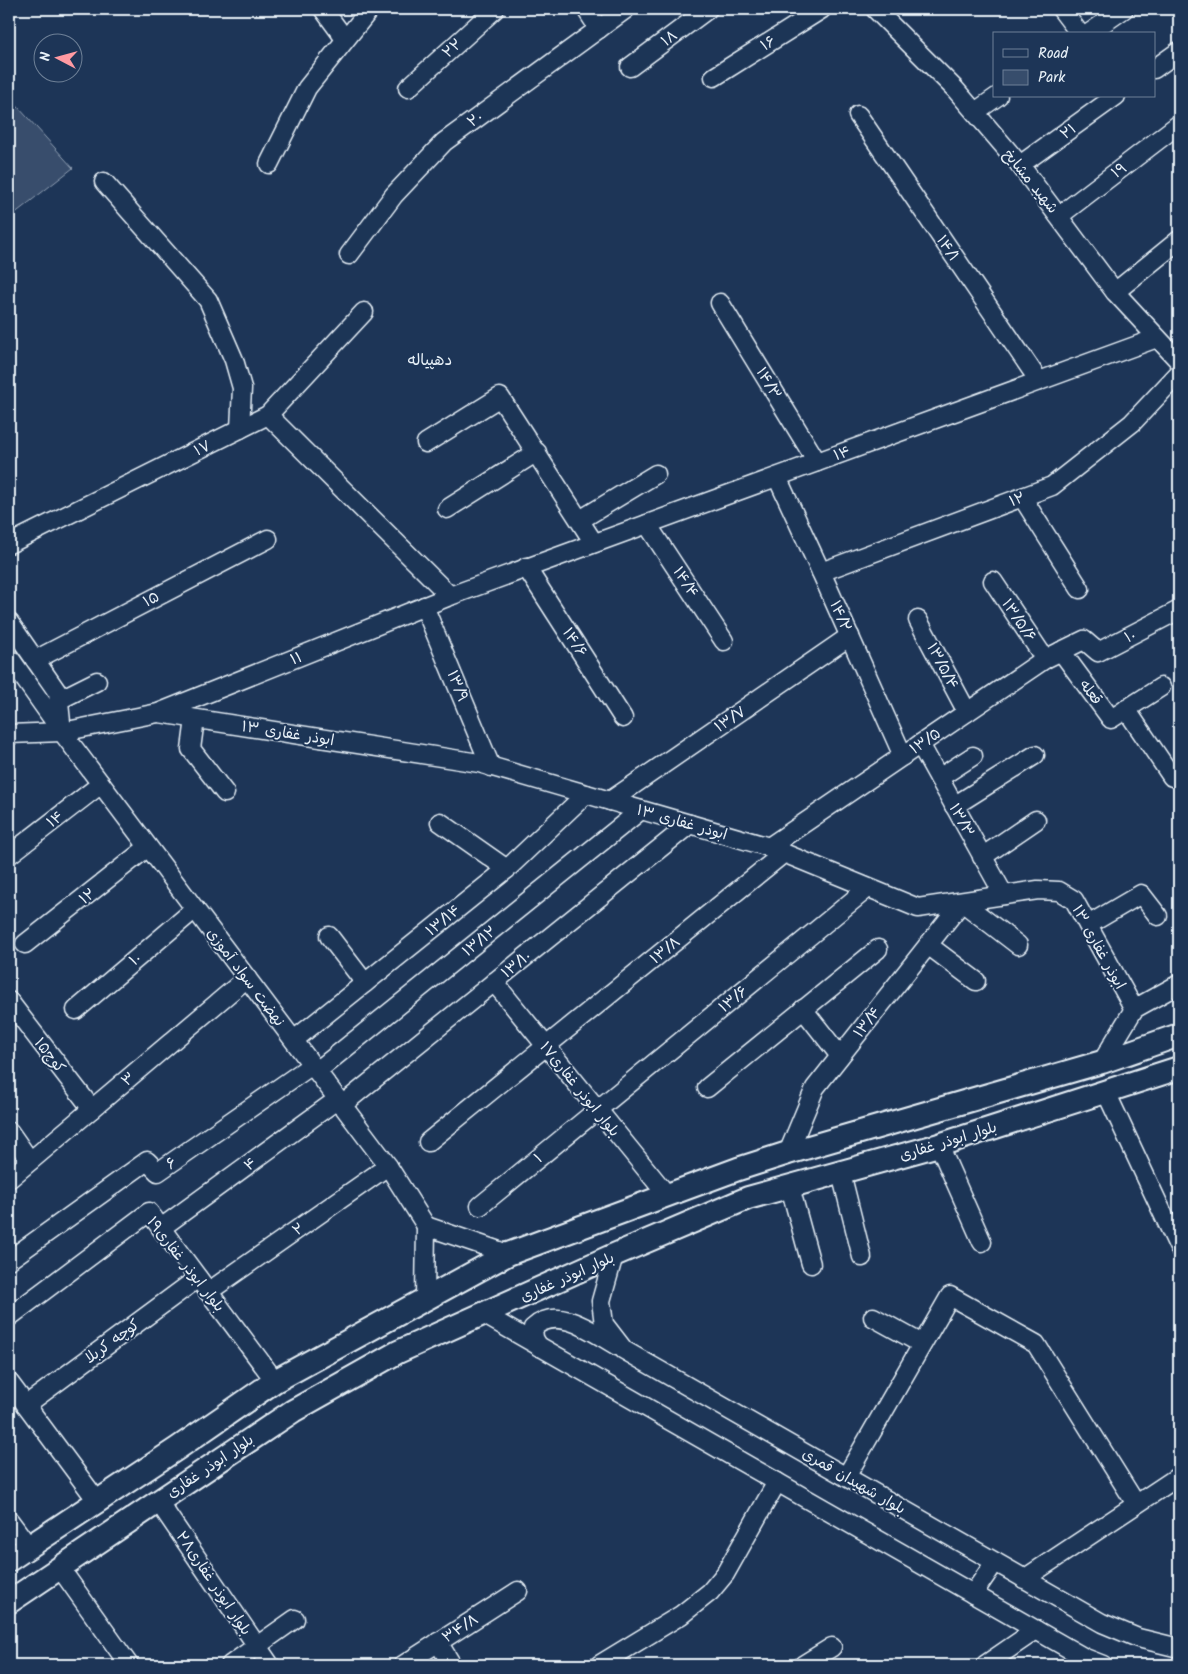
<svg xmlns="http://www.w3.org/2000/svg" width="1188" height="1674" viewBox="0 0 1188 1674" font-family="Kalam,'Playpen Sans Arabic',sans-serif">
<rect width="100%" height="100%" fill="#1d3557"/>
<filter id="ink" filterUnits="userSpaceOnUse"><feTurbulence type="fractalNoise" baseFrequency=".02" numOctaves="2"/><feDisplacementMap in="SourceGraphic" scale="10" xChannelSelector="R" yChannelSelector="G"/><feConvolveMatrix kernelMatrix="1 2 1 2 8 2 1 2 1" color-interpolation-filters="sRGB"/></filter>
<g filter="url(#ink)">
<path fill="#374d6c" stroke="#909fb2" d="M 9,97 L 73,168 L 9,218 Z"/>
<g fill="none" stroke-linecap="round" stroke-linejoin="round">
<g stroke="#e8f1f8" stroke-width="21">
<g id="minor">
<path d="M 323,9 L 345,39"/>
<path d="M 586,9 L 599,29"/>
<path d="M 875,9 L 955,89 L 1020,165 L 1115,292 L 1179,361"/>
<path d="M 1061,9 L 1080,34"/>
<path d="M 1088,34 L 1124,9"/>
<path d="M 630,67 L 708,9"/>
<path d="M 1154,69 L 1179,51"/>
<path d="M 714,77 L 822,9"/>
<path d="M 408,88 L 495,9"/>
<path d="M 975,112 L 998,96"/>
<path d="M 858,115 L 1039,381"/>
<path d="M 269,164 L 307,88 L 370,9"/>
<path d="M 1020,165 L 1116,96"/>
<path d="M 104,182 L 208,300 L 234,360 L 242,388 L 240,429"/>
<path d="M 1059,216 L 1179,124"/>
<path d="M 349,255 L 394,195 L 444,142 L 626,9"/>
<path d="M 1115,292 L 1179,240"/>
<path d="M 720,303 L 817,462"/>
<path d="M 268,415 L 450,596"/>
<path d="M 426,443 L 500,397 L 594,543"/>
<path d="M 777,477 L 821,572 L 903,756"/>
<path d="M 1022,497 L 1080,589"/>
<path d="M 447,509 L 537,452"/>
<path d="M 580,520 L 656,474"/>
<path d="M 647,524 L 724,641"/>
<path d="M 9,544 L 268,415 L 364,312"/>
<path d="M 526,567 L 623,718"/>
<path d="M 821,572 L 1052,486 L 1132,423 L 1179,373"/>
<path d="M 993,581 L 1045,659"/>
<path d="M 424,606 L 491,767"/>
<path d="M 918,620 L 967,712"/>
<path d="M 9,622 L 58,693 L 62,732"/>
<path d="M 1061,651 L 1111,719 L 1161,687"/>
<path d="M 9,657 L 62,732 L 388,1166 L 426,1226"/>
<path d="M 35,660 L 268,539"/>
<path d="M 59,700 L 97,681"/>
<path d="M 1126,709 L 1172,777 L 1179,771"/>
<path d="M 159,713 L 479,763 L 769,847 L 918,908 L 1038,890 L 1059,891 L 1074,900 L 1134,1009"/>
<path d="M 195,719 L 191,749 L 225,793"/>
<path d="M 9,734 L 62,732 L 158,713 L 450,596 L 1157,338"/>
<path d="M 920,744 L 1004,895"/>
<path d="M 939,778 L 973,756"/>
<path d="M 610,801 L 850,636"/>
<path d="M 954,806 L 1035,755"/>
<path d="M 440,822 L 507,869"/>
<path d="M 769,847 L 1045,659 L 1084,640 L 1098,652 L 1179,610"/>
<path d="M 9,855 L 101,784"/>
<path d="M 982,857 L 1036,820"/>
<path d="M 1088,925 L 1141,894 L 1158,916"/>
<path d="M 329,936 L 365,983"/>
<path d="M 25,944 L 148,847"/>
<path d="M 928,945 L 976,981"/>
<path d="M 494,982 L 667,1195"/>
<path d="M 9,1001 L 92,1109"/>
<path d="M 803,1009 L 840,1056"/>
<path d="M 76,1010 L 195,909"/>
<path d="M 294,1040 L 507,869 L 586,794"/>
<path d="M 1102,1062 L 1134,1009 L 1179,984"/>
<path d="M 317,1071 L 641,810"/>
<path d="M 707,1088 L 878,949"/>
<path d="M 1106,1092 L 1179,1248"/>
<path d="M 342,1105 L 690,824"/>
<path d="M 9,1131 L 30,1161"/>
<path d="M 428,1142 L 784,853"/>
<path d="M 939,1145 L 982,1242"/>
<path d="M 788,1153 L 815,1088 L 962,902 L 1018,945"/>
<path d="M 841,1173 L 862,1257"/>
<path d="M 9,1179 L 247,978"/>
<path d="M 790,1187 L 811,1264"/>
<path d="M 480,1206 L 868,888"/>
<path d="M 426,1226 L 508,1254"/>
<path d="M 161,1228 L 338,1099"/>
<path d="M 614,1255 L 601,1301 L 604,1324 L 624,1350 L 1102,1623 L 1138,1638 L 1179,1648"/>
<path d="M 9,1260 L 147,1161 L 158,1172 L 312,1065"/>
<path d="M 208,1292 L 388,1166"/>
<path d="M 425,1298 L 426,1226"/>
<path d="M 483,1314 L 1085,1658 L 1103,1665"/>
<path d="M 9,1317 L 149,1212 L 275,1381"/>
<path d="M 873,1317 L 922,1344"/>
<path d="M 539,1347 L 534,1338 L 533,1328 C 558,1304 594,1333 617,1346"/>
<path d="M 9,1382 L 98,1502"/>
<path d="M 26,1405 L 198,1278"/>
<path d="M 846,1477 L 950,1296 L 1036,1344 L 1136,1504"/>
<path d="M 158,1501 L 270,1665"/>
<path d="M 9,1520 L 29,1547"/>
<path d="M 60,1568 L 129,1665"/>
<path d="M 1024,1579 L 1179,1476"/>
<path d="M 973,1594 L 995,1562"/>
<path d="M 438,1642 L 452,1665"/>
<path d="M 230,1665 L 295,1619"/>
<path d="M 403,1665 L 518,1591"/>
<path d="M 599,1665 L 681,1615 L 710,1592 L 725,1574 L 777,1482"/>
<path d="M 803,1665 L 832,1647"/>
<path d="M 985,1665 L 1036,1630"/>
</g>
</g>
<g stroke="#e8f1f8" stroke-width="26">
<g id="major">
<path d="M 9,1560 L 178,1448 L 275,1381 L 508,1254 L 738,1169 L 788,1153 L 1102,1062 L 1179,1035"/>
<path d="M 9,1602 L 293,1411 L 398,1352 L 614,1255 L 748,1198 L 939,1145 L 1179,1068"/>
</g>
</g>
<use href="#minor" stroke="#1d3557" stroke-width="18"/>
<use href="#major" stroke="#1d3557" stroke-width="22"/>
</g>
</g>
<g text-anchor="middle" stroke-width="4" stroke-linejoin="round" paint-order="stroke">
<g font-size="15" fill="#e8f1f8" stroke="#1d3557">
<text transform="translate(669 38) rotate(-37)" y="5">۱۸</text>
<text transform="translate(768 43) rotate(-32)" y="5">۱۶</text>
<text transform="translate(452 48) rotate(-42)" y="5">۲۲</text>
<text transform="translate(475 119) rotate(-36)" y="5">۲۰</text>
<text transform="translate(1068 131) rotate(-36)" y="5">۲۱</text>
<text transform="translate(1119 170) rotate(-37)" y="5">۱۹</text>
<text transform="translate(1031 181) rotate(51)" y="5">شهید مشایخ</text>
<text transform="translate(948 248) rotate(56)" y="5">۱۴/۱</text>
<text transform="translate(769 383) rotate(59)" y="5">۱۴/۳</text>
<text transform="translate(202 448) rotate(-26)" y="5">۱۷</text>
<text transform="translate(842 453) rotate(-20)" y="5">۱۴</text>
<text transform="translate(1017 499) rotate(-21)" y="5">۱۲</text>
<text transform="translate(686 582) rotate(57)" y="5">۱۴/۴</text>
<text transform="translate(151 599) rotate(-27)" y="5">۱۵</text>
<text transform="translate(841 616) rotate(66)" y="5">۱۴/۲</text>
<text transform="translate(1019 620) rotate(56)" y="5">۱۳/۵/۶</text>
<text transform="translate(1130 636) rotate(-26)" y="5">۱۰</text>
<text transform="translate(575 642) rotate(57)" y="5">۱۴/۶</text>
<text transform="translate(296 658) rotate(-22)" y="5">۱۱</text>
<text transform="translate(943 666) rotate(62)" y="5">۱۳/۵/۴</text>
<text transform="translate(458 686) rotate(68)" y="5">۱۳/۹</text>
<text transform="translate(1091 692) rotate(53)" y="5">قعله</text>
<text transform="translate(730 719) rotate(-34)" y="5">۱۳/۷</text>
<text transform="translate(288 733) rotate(9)" y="5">۱۳ ابوذر غفاری</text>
<text transform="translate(925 741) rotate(-34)" y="5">۱۳/۵</text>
<text transform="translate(55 819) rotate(-38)" y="5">۱۴</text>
<text transform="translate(962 820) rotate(61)" y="5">۱۳/۳</text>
<text transform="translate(682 822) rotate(16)" y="5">۱۳ ابوذر غفاری</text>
<text transform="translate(87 896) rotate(-38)" y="5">۱۲</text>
<text transform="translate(443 920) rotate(-39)" y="5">۱۳/۱۴</text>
<text transform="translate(479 941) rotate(-39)" y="5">۱۳/۱۲</text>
<text transform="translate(1099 947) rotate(61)" y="5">۱۳ ابوذر غفاری</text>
<text transform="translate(665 950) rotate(-39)" y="5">۱۳/۸</text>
<text transform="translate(135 959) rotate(-40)" y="5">۱۰</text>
<text transform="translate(516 964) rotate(-39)" y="5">۱۳/۱۰</text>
<text transform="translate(246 977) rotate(53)" y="5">نهضت سواد آموزی</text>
<text transform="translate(733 999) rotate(-39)" y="5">۱۳/۶</text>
<text transform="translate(867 1022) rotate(-52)" y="5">۱۳/۴</text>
<text transform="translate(50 1055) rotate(52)" y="5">۱۵کوچ</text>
<text transform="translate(128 1079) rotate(-40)" y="5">۳</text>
<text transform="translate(580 1089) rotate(51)" y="5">بلوار ابوذر غفاری۱۷</text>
<text transform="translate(948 1141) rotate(-17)" y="5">بلوار ابوذر غفاری</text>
<text transform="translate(538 1158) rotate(-39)" y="5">۱</text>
<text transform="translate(171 1163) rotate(-35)" y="5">۶</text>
<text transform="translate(250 1164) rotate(-36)" y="5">۴</text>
<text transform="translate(298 1229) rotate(-35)" y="5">۲</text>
<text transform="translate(186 1264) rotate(52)" y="5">بلوار ابوذر غفاری۱۹</text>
<text transform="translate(567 1277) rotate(-24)" y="5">بلوار ابوذر غفاری</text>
<text transform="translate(112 1341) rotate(-36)" y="5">کوچه کربلا</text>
<text transform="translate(210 1466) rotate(-34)" y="5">بلوار ابوذر غفاری</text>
<text transform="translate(854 1481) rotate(30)" y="5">بلوار شهیدان قمری</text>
<text transform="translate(214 1583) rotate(56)" y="5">بلوار ابوذر غفاری۲۸</text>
<text transform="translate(460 1628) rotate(-33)" y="5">۳۴/۸</text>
</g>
<g font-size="16" fill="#e8f1f8" stroke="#1d3557">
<text x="430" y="365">دهپیاله</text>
</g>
</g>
<rect width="1188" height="1674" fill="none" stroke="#1d3557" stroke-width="30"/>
<rect x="15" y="15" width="1158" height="1644" fill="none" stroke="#e8f1f8" stroke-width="2" filter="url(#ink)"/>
<rect x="993" y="32" width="162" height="65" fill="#1d3557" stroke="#6e8097"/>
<rect x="1003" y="49" width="25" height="8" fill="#1d3557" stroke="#6e8097"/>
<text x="1038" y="58" font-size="15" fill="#e8f1f8">Road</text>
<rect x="1003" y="70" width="25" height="15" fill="#374d6c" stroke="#6e8097"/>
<text x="1038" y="82" font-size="15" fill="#e8f1f8">Park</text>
<g transform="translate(58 58) rotate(276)"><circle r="24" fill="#1d3557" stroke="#6e8097"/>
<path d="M0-4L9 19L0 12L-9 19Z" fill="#ff9aa2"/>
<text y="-8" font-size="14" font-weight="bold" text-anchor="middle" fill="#e8f1f8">N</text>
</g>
</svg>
